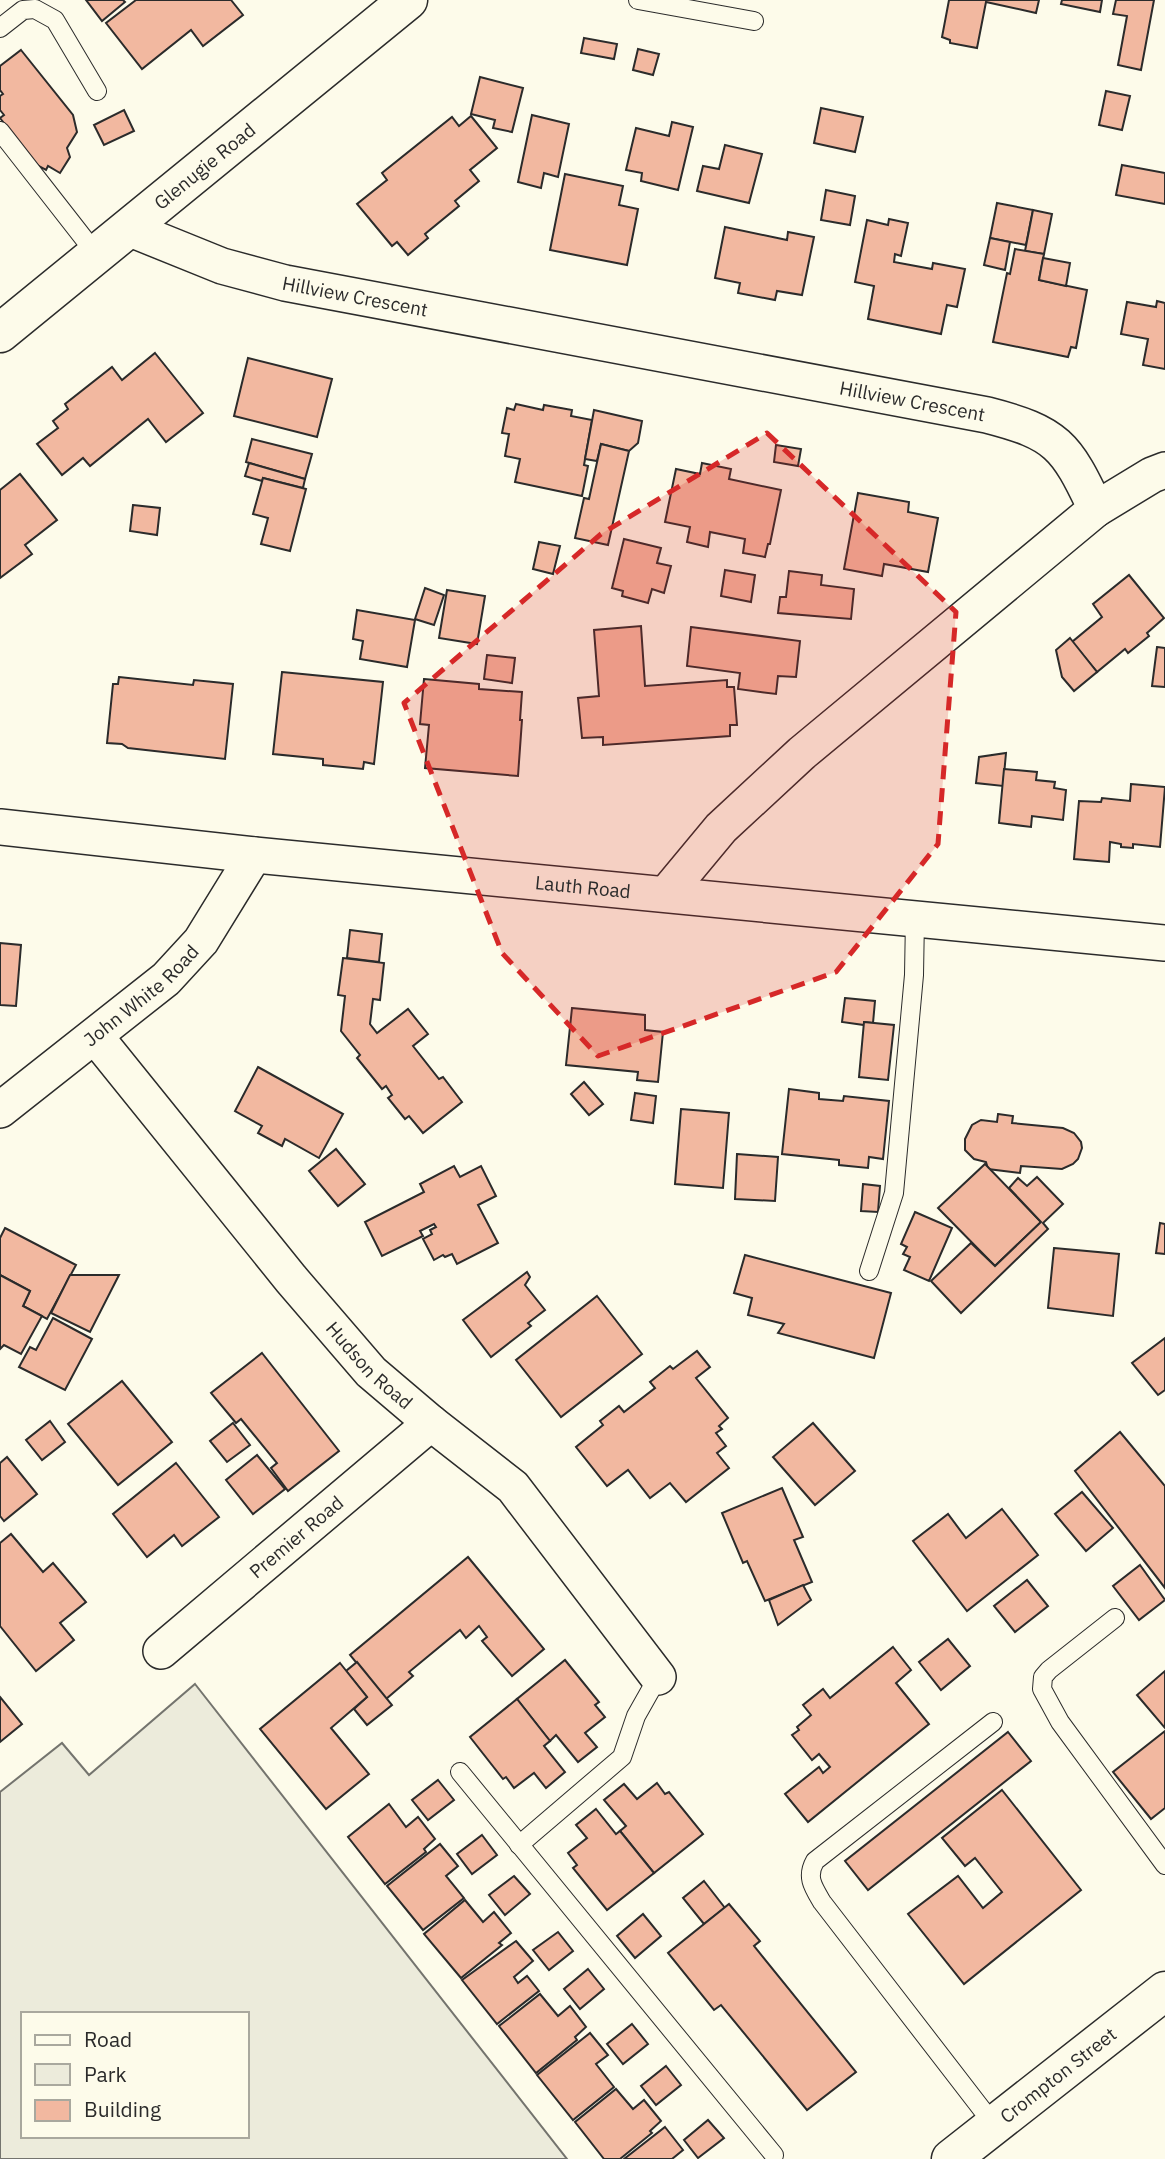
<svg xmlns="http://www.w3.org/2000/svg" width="1165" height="2159" viewBox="0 0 1165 2159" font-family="'IBM Plex Sans',sans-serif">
<rect width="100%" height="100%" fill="#fdfbea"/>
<path fill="#ecebdb" stroke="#74746e" stroke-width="2" fill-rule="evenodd" d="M 195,1684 L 567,2159 L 0,2159 L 0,1792 L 62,1743 L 89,1775 ZM 23,2014 L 247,2014 L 247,2136 L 23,2136 Z"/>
<g fill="#f2b8a0" stroke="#2b2b2b" stroke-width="2">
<path d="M 86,0 L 123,0 L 125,2 L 102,21 Z"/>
<path d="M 136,0 L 231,0 L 243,15 L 203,46 L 191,30 L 142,69 L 106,23 Z"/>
<path d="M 949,0 L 1039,0 L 1036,13 L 986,2 L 977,48 L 950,43 L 950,40 L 942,37 Z"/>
<path d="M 1062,0 L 1102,0 L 1100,12 L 1061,4 Z"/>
<path d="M 1116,0 L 1154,0 L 1141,70 L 1118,65 L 1127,16 L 1113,14 Z"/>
<path d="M 584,38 L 617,44 L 614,59 L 581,53 Z"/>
<path d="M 638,49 L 659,54 L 653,75 L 633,70 Z"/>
<path d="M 21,50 L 73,115 L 77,132 L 67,148 L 70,157 L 60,173 L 48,166 L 46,170 L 22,157 L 25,150 L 0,118 L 4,115 L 0,110 L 0,96 L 3,94 L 0,90 L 0,66 Z"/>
<path d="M 480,77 L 523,88 L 512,132 L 493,128 L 495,120 L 471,114 Z"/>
<path d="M 1106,91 L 1130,96 L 1122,130 L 1099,125 Z"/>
<path d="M 821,108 L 863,117 L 855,152 L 814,143 Z"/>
<path d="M 124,110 L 134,131 L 104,145 L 94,125 Z"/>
<path d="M 532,115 L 569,124 L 558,177 L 544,173 L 541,188 L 518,182 Z"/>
<path d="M 471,116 L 497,148 L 470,170 L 479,181 L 455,201 L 459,206 L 425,234 L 428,238 L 408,255 L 397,242 L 392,246 L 357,204 L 387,180 L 382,173 L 452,117 L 459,126 Z"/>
<path d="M 672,122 L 693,127 L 678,190 L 641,181 L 642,173 L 626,170 L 636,128 L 669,136 Z"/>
<path d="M 725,145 L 762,154 L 749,203 L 697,191 L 703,166 L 719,169 Z"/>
<path d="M 1122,165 L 1165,173 L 1165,204 L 1116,195 Z"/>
<path d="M 565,174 L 623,186 L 619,205 L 638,209 L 627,265 L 550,250 Z"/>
<path d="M 826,190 L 855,196 L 850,225 L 821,220 Z"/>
<path d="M 997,203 L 1033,210 L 1026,245 L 990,238 Z"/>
<path d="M 1033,210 L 1052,214 L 1044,254 L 1025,251 Z"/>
<path d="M 889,219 L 908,223 L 901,256 L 895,254 L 894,262 L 932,269 L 933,263 L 965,269 L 957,307 L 947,305 L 941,334 L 868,319 L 874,286 L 855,282 L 867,220 L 888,225 Z"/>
<path d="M 725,227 L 787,240 L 788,232 L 814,237 L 802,295 L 777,291 L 775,300 L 738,293 L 740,283 L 715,278 Z"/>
<path d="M 990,238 L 1010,242 L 1005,270 L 984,265 Z"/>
<path d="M 1015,249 L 1044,254 L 1039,280 L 1087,290 L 1076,348 L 1071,347 L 1068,357 L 993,342 L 1007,273 L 1010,274 Z"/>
<path d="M 1043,258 L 1070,263 L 1066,286 L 1039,280 Z"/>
<path d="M 1157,301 L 1165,303 L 1165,369 L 1143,365 L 1148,339 L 1121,334 L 1127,302 L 1156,307 Z"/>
<path d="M 155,353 L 203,413 L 166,442 L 148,419 L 90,466 L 83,458 L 62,475 L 37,444 L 58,428 L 53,421 L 68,409 L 65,404 L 112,367 L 122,380 Z"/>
<path d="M 248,358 L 332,379 L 317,437 L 234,416 Z"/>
<path d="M 516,404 L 543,410 L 544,405 L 572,410 L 571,416 L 592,420 L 584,465 L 588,466 L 582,496 L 515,482 L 520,459 L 505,456 L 509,434 L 502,433 L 507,408 L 514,410 Z"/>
<path d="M 594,410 L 642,421 L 638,443 L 629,451 L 601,444 L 597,461 L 585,459 Z"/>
<path d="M 252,439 L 312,454 L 305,479 L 246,462 Z"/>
<path d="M 601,444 L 629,451 L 608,545 L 575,538 L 584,498 L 589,499 Z"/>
<path d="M 776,445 L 801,449 L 798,466 L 774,462 Z"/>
<path d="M 249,463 L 305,479 L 303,488 L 263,478 L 262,481 L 245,476 Z"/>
<path d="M 702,463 L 731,469 L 729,479 L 781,490 L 770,544 L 768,544 L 765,557 L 743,553 L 745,539 L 710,532 L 708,547 L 687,542 L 690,527 L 665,522 L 676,469 L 700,474 Z"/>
<path d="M 20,474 L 57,520 L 25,545 L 32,554 L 0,578 L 0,490 Z"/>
<path d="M 263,478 L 306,489 L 290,551 L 261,544 L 268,518 L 253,514 Z"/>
<path d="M 858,493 L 909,502 L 908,512 L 938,518 L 928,572 L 884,564 L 882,576 L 844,569 Z"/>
<path d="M 133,505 L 160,508 L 157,535 L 130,531 Z"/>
<path d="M 624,539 L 661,548 L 657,563 L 671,566 L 664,593 L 652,589 L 648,603 L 622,596 L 623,591 L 612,588 Z"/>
<path d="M 539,542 L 560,546 L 553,574 L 533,569 Z"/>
<path d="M 725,570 L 755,575 L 751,602 L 721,596 Z"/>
<path d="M 789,571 L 822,575 L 821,585 L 854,589 L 851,619 L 778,613 L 780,597 L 786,597 Z"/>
<path d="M 1129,575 L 1164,618 L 1147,633 L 1149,636 L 1128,653 L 1125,649 L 1097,672 L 1072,642 L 1102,617 L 1093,604 Z"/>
<path d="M 425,588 L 444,595 L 434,625 L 415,619 Z"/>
<path d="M 447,590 L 485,596 L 477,644 L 439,638 Z"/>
<path d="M 357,610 L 415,620 L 407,667 L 360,659 L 363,641 L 353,639 Z"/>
<path d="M 641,626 L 645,686 L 727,680 L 727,687 L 734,687 L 737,725 L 730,725 L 730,736 L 603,745 L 603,737 L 582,738 L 578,698 L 599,696 L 594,630 Z"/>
<path d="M 691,627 L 800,641 L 796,677 L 778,676 L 776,694 L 738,689 L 740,673 L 687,666 Z"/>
<path d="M 1070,638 L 1097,672 L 1074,691 L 1062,677 L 1056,650 Z"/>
<path d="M 1157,647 L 1165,648 L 1165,687 L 1152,686 Z"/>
<path d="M 487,655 L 515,658 L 512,683 L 484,679 Z"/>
<path d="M 282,672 L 383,682 L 374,764 L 364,762 L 363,769 L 323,765 L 323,759 L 273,754 Z"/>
<path d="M 119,677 L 193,685 L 194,680 L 233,684 L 225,759 L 128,748 L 122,744 L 107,743 L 113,684 L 118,684 Z"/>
<path d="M 424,679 L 479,684 L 479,689 L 522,692 L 520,720 L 522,720 L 518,776 L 425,768 L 429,725 L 420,724 Z"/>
<path d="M 1006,753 L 1003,786 L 976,783 L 979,757 Z"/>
<path d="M 1004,769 L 1037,772 L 1036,780 L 1055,782 L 1054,788 L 1066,790 L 1063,820 L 1032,816 L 1031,827 L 999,823 Z"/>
<path d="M 1131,784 L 1165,787 L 1160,847 L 1133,844 L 1133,848 L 1121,847 L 1121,844 L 1110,842 L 1109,862 L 1074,859 L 1079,801 L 1101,802 L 1102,798 L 1130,801 Z"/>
<path d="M 350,930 L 382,934 L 379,962 L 347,958 Z"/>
<path d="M 0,943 L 21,945 L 16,1006 L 0,1005 Z"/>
<path d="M 343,958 L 384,963 L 380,1000 L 373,999 L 370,1024 L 377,1033 L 408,1009 L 428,1034 L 413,1046 L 439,1079 L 443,1077 L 462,1102 L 423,1133 L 409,1116 L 405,1119 L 388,1098 L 392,1095 L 386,1086 L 382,1089 L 357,1058 L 360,1055 L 341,1031 L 345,996 L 338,995 Z"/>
<path d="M 845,998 L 875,1001 L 873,1023 L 864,1022 L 864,1025 L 842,1022 Z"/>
<path d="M 572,1008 L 645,1015 L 645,1030 L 663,1032 L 658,1082 L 637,1080 L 638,1072 L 566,1065 Z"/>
<path d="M 864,1022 L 894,1025 L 888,1080 L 859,1077 Z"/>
<path d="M 258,1067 L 343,1114 L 319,1158 L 285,1139 L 282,1146 L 258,1133 L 262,1126 L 235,1111 Z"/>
<path d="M 584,1082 L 603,1104 L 589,1115 L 571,1094 Z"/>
<path d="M 789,1089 L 819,1093 L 819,1099 L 843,1101 L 844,1096 L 889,1101 L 883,1159 L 869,1157 L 868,1168 L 839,1165 L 839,1160 L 782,1154 Z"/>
<path d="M 635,1093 L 656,1096 L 653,1123 L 631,1120 Z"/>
<path d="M 681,1109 L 729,1113 L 723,1188 L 675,1184 Z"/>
<path d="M 998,1114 L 1013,1116 L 1012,1123 L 1063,1128 L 1074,1133 L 1081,1142 L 1082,1148 L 1078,1159 L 1073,1164 L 1062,1169 L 1021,1166 L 1020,1173 L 988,1169 L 986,1162 L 974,1159 L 965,1150 L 965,1139 L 972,1125 L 981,1120 L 997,1122 Z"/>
<path d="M 336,1149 L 365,1184 L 338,1206 L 309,1171 Z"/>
<path d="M 737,1154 L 778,1157 L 775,1201 L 735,1199 Z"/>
<path d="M 985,1164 L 1041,1222 L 995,1266 L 938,1208 Z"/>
<path d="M 454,1166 L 460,1177 L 481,1166 L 496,1196 L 478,1205 L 498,1243 L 457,1264 L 452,1254 L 445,1257 L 443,1255 L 434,1260 L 423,1239 L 432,1234 L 430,1230 L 436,1227 L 434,1224 L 420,1231 L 423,1236 L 382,1256 L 365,1222 L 424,1192 L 420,1184 Z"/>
<path d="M 1037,1177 L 1063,1204 L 1043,1223 L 1048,1229 L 961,1313 L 931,1281 L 971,1243 L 995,1266 L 1041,1222 L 1009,1188 L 1018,1178 L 1027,1186 Z"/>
<path d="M 863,1184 L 880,1186 L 878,1212 L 861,1211 Z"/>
<path d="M 915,1212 L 952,1228 L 929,1281 L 904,1270 L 910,1257 L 903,1254 L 907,1247 L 901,1244 Z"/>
<path d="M 1160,1223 L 1165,1224 L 1165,1254 L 1156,1253 Z"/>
<path d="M 5,1228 L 76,1265 L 47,1319 L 23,1306 L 30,1291 L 0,1275 L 0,1238 Z"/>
<path d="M 1054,1248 L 1119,1254 L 1113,1316 L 1048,1308 Z"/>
<path d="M 745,1255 L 891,1293 L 874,1358 L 778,1333 L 784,1324 L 748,1315 L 752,1298 L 734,1293 Z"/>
<path d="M 527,1272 L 530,1277 L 525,1285 L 545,1310 L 528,1323 L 531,1326 L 491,1357 L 463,1320 Z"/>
<path d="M 0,1275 L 30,1291 L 23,1306 L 42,1316 L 21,1354 L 4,1345 L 0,1349 Z"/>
<path d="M 70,1275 L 119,1275 L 90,1332 L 51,1313 Z"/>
<path d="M 597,1296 L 642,1354 L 561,1417 L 516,1360 Z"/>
<path d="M 53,1318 L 92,1339 L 65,1390 L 19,1367 L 30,1347 L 36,1350 Z"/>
<path d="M 1165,1338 L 1165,1390 L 1158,1395 L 1132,1363 Z"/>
<path d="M 697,1351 L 710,1367 L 696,1378 L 728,1418 L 719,1426 L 722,1429 L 716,1433 L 726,1446 L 717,1453 L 729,1468 L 686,1502 L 670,1483 L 650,1498 L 628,1470 L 607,1486 L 576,1447 L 603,1425 L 600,1421 L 619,1406 L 624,1412 L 655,1388 L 650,1382 L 670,1366 L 673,1369 Z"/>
<path d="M 262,1353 L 339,1451 L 288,1491 L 271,1468 L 277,1463 L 241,1419 L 236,1423 L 211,1393 Z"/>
<path d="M 122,1381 L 172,1442 L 118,1485 L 68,1424 Z"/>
<path d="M 50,1421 L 65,1442 L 42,1460 L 26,1440 Z"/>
<path d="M 233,1423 L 250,1445 L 227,1462 L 210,1441 Z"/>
<path d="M 813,1423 L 855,1471 L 815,1505 L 773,1457 Z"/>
<path d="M 1120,1432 L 1165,1486 L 1165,1588 L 1075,1471 Z"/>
<path d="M 257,1455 L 285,1489 L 253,1514 L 226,1480 Z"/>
<path d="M 7,1457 L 37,1494 L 4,1521 L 0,1516 L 0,1463 Z"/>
<path d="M 176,1463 L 219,1517 L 182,1546 L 174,1535 L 147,1557 L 113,1514 Z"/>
<path d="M 782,1488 L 803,1537 L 794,1540 L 812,1582 L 765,1601 L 747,1561 L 743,1563 L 722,1513 Z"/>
<path d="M 1082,1492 L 1113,1528 L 1086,1551 L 1055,1514 Z"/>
<path d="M 1002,1509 L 1038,1555 L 967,1611 L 913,1541 L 948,1514 L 966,1538 Z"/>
<path d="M 11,1534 L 43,1572 L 53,1563 L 86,1602 L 60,1623 L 74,1640 L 36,1671 L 0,1626 L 0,1543 Z"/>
<path d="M 468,1557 L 544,1649 L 512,1676 L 482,1641 L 487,1637 L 479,1626 L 466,1638 L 460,1630 L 409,1672 L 413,1676 L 386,1699 L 350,1655 Z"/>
<path d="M 1140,1565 L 1165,1600 L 1139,1620 L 1113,1586 Z"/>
<path d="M 1027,1580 L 1048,1606 L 1015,1632 L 994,1606 Z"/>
<path d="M 803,1585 L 811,1600 L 778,1625 L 769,1600 Z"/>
<path d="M 948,1639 L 970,1666 L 941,1690 L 919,1662 Z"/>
<path d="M 893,1647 L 911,1670 L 896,1683 L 929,1724 L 808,1822 L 785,1794 L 819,1767 L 823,1773 L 830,1767 L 819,1754 L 812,1760 L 792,1735 L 799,1730 L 797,1727 L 811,1715 L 803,1705 L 823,1689 L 830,1698 Z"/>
<path d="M 565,1660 L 599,1702 L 595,1705 L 605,1717 L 585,1733 L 597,1747 L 578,1762 L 556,1735 L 550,1741 L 517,1699 Z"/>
<path d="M 357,1662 L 392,1705 L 367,1725 L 354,1709 L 367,1697 L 346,1671 Z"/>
<path d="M 340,1663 L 367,1697 L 331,1728 L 369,1774 L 326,1809 L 260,1729 Z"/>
<path d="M 1165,1671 L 1165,1728 L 1137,1695 Z"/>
<path d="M 0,1697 L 22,1724 L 0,1742 Z"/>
<path d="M 517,1699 L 550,1741 L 544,1746 L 565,1772 L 546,1788 L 534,1773 L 514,1788 L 506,1777 L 503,1779 L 470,1737 Z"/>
<path d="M 1165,1731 L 1165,1808 L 1151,1819 L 1113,1772 Z"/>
<path d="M 1008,1732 L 1031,1761 L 868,1890 L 845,1861 Z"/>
<path d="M 438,1780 L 454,1800 L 428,1820 L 412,1800 Z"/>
<path d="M 657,1783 L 665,1794 L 669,1792 L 703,1834 L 654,1873 L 620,1831 L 626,1826 L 604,1800 L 624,1784 L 637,1799 Z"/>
<path d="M 1002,1790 L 1081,1890 L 964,1984 L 908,1914 L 958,1876 L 983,1908 L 1002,1892 L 975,1858 L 965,1866 L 942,1838 Z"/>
<path d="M 389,1804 L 406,1827 L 418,1817 L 435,1839 L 424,1849 L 426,1852 L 385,1884 L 348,1837 Z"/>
<path d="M 596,1809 L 616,1834 L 620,1831 L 654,1873 L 607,1910 L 573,1868 L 577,1865 L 568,1853 L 587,1838 L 576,1825 Z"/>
<path d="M 482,1835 L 497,1855 L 472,1874 L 457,1854 Z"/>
<path d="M 440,1844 L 458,1866 L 446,1876 L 464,1898 L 423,1930 L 387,1886 Z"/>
<path d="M 514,1876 L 530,1894 L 505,1915 L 489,1895 Z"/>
<path d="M 704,1881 L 725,1908 L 704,1924 L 683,1898 Z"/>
<path d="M 465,1900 L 483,1922 L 494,1912 L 511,1933 L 499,1943 L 502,1945 L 461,1978 L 424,1934 Z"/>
<path d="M 729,1904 L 760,1941 L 754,1946 L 856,2072 L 807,2110 L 721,2005 L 714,2010 L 668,1953 Z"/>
<path d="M 643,1914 L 661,1936 L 635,1958 L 617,1936 Z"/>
<path d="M 558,1932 L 573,1951 L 549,1970 L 533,1950 Z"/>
<path d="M 516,1941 L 533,1961 L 514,1977 L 518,1983 L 527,1976 L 539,1991 L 497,2024 L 462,1980 Z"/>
<path d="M 588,1969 L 604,1989 L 580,2009 L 564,1989 Z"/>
<path d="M 540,1994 L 558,2016 L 570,2006 L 586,2027 L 575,2037 L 577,2040 L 536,2073 L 499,2026 Z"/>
<path d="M 632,2024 L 648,2044 L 623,2064 L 607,2044 Z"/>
<path d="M 590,2033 L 608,2055 L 596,2064 L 614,2087 L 573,2120 L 537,2075 Z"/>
<path d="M 666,2066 L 681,2085 L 656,2105 L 641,2086 Z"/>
<path d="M 616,2089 L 633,2109 L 644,2100 L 661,2121 L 650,2131 L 652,2133 L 620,2159 L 604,2159 L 575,2122 Z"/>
<path d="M 708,2120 L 724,2138 L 698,2158 L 684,2140 Z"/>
<path d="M 665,2127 L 683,2150 L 672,2159 L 624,2159 Z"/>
</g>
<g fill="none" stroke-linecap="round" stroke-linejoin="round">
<g stroke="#2b2b2b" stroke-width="20">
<g id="lane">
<path d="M 638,0 L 754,21"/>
<path d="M 0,28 L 23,10 L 35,9 L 55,20 L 97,91"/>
<path d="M 0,131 L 96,254"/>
<path d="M 869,1271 L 894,1193 L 914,975 L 915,918"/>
<path d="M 1115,1618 L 1049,1670 L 1043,1677 L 1042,1689 L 1060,1722 L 1165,1865"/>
<path d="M 993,1722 L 815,1861 C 806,1877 813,1887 822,1902 L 994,2125"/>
<path d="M 460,1772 L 774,2155"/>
<path d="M 519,1845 L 622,1757 L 636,1716 L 658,1677"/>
</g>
</g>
<g stroke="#2b2b2b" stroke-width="38">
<g id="street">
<path id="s1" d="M 128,228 L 222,266 L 285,283 L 987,415 C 1057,433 1066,445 1096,509 L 802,753 L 721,828 L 667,893"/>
<path d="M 1096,509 L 1152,475 L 1165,470"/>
<path id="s2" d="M 0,827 L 254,855 L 1165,943"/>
<path id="s3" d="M 95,1036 L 291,1279 L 371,1372 L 431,1423 L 513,1487 L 658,1677"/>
<path id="s4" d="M 0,1110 L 166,979 L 201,941 L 254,855"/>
<path id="s5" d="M 161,1651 L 431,1423"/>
</g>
</g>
<g stroke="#2b2b2b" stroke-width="41">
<g id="secondary">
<path id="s6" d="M 0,333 L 408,0"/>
<path id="s7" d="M 951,2159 L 1165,1991"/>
</g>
</g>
<use href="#lane" stroke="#fdfbea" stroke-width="18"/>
<use href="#street" stroke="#fdfbea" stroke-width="35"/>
<use href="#secondary" stroke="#fdfbea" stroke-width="38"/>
</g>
<path fill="#d62828" fill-opacity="0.2" stroke="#d62828" stroke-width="5" stroke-dasharray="14 9" stroke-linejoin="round" d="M 767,433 L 956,612 L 938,844 L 836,972 L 598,1056 L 502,953 L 404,703 L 601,534 Z"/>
<g text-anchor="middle" stroke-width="5" stroke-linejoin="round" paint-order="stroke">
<g font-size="19" fill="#2b2b2b" stroke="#fdfbea">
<text dy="7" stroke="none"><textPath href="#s6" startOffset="264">Glenugie Road</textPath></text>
<text dy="7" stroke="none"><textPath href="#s1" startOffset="238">Hillview Crescent</textPath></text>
<text dy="7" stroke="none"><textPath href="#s1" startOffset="805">Hillview Crescent</textPath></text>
<text dy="7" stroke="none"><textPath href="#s2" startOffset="586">Lauth Road</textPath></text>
<text dy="7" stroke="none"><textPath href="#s4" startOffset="182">John White Road</textPath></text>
<text dy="7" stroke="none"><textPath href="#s3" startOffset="429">Hudson Road</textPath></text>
<text dy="7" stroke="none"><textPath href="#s5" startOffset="177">Premier Road</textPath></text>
<text dy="7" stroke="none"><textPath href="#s7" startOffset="136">Crompton Street</textPath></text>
</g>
</g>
<rect x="21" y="2012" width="228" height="126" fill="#fdfbea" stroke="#a9a89e" stroke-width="2"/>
<rect x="35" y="2035" width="35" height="10" fill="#fdfbea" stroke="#a9a89e" stroke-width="2"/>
<text x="84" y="2047" font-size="21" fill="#2b2b2b">Road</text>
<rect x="35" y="2064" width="35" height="21" fill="#ecebdb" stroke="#a9a89e" stroke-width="2"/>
<text x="84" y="2082" font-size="21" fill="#2b2b2b">Park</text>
<rect x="35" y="2100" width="35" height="21" fill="#f2b8a0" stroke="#a9a89e" stroke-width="2"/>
<text x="84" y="2117" font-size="21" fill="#2b2b2b">Building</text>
</svg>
